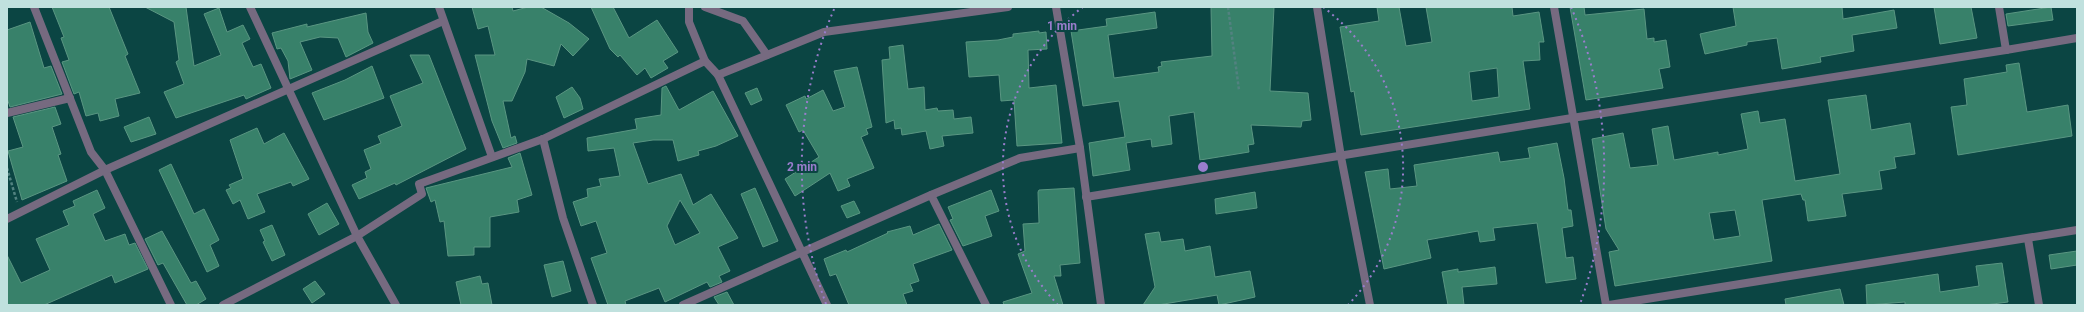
<svg xmlns="http://www.w3.org/2000/svg" width="2084" height="312" viewBox="0 0 2084 312" font-family="Roboto,sans-serif">
<rect width="100%" height="100%" fill="#0b4543"/>
<g fill="#38816a" stroke="#5a9682" fill-rule="evenodd">
<path d="M 52,7 L 109,7 L 128,54 L 125,56 L 140,93 L 115,99 L 119,116 L 100,121 L 98,113 L 86,116 L 79,92 L 74,94 L 62,62 L 69,60 L 61,38 L 64,37 Z"/>
<path d="M 145,7 L 186,7 L 194,66 L 221,55 L 204,14 L 219,8 L 227,32 L 243,25 L 250,39 L 242,43 L 253,67 L 261,64 L 271,88 L 246,99 L 244,95 L 176,118 L 164,92 L 184,84 L 176,62 L 179,60 L 174,22 Z"/>
<path d="M 472,7 L 512,7 L 513,11 L 528,7 L 541,7 L 569,23 L 589,39 L 573,56 L 561,44 L 554,66 L 527,59 L 525,72 L 512,101 L 503,101 L 511,138 L 515,136 L 517,143 L 503,148 L 492,121 L 475,55 L 495,55 L 488,26 L 478,29 Z"/>
<path d="M 591,7 L 613,7 L 629,38 L 657,20 L 678,52 L 663,61 L 668,68 L 651,78 L 645,68 L 637,75 L 620,55 L 618,57 L 610,49 Z"/>
<path d="M 1211,7 L 1274,7 L 1270,91 L 1308,93 L 1311,120 L 1302,121 L 1301,127 L 1251,125 L 1254,144 L 1248,145 L 1249,152 L 1200,160 L 1194,112 L 1169,116 L 1172,144 L 1152,147 L 1151,139 L 1126,143 L 1130,170 L 1093,176 L 1089,143 L 1125,137 L 1119,101 L 1083,106 L 1071,31 L 1107,26 L 1106,19 L 1155,12 L 1157,28 L 1108,35 L 1114,78 L 1159,72 L 1158,67 L 1162,66 L 1161,62 L 1212,56 Z"/>
<path d="M 1377,7 L 1399,7 L 1406,46 L 1432,42 L 1426,7 L 1512,7 L 1513,16 L 1539,12 L 1544,42 L 1539,42 L 1540,60 L 1523,61 L 1530,109 L 1361,135 L 1354,91 L 1351,92 L 1340,27 L 1379,21 ZM 1497,68 L 1499,97 L 1472,101 L 1469,72 Z"/>
<path d="M 1570,7 L 1584,7 L 1585,15 L 1644,9 L 1647,39 L 1654,38 L 1654,42 L 1666,40 L 1670,67 L 1659,69 L 1663,88 L 1586,100 Z"/>
<path d="M 1733,7 L 1842,7 L 1843,19 L 1894,10 L 1897,28 L 1852,35 L 1854,51 L 1820,57 L 1821,62 L 1782,69 L 1777,38 L 1747,42 L 1747,45 L 1705,54 L 1700,34 L 1736,26 Z"/>
<path d="M 1934,7 L 1971,7 L 1977,38 L 1940,44 Z"/>
<path d="M 2051,7 L 2053,20 L 2008,26 L 2006,14 Z"/>
<path d="M 366,13 L 368,32 L 373,43 L 346,57 L 338,38 L 320,37 L 300,42 L 312,70 L 290,79 L 288,61 L 281,48 L 277,49 L 272,33 L 307,24 L 307,27 Z"/>
<path d="M 30,22 L 44,68 L 51,66 L 62,94 L 10,107 L 7,98 L 7,30 Z"/>
<path d="M 1039,31 L 1039,33 L 1046,32 L 1047,49 L 1028,50 L 1029,88 L 1056,85 L 1062,143 L 1017,146 L 1014,100 L 1001,101 L 999,75 L 969,77 L 966,42 L 998,40 L 1013,37 L 1013,34 Z"/>
<path d="M 903,45 L 908,89 L 924,87 L 925,110 L 937,108 L 938,111 L 953,110 L 954,119 L 971,117 L 973,133 L 942,136 L 944,146 L 930,149 L 926,131 L 902,135 L 901,128 L 895,129 L 894,120 L 886,123 L 882,60 L 890,59 L 889,47 Z"/>
<path d="M 410,55 L 429,55 L 466,149 L 396,185 L 395,183 L 359,199 L 352,185 L 367,178 L 365,172 L 371,169 L 364,150 L 381,143 L 378,136 L 402,126 L 390,96 L 423,83 Z"/>
<path d="M 2019,63 L 2027,112 L 2068,105 L 2072,136 L 1958,155 L 1951,107 L 1967,105 L 1964,79 L 2007,72 L 2006,65 Z"/>
<path d="M 372,66 L 384,98 L 324,120 L 312,93 L 345,80 Z"/>
<path d="M 857,67 L 872,127 L 866,129 L 868,134 L 861,137 L 874,168 L 847,179 L 850,186 L 838,191 L 830,173 L 795,196 L 785,179 L 819,157 L 803,130 L 799,132 L 786,105 L 805,96 L 806,99 L 823,90 L 833,111 L 845,107 L 834,71 Z"/>
<path d="M 666,86 L 679,110 L 713,91 L 738,136 L 716,146 L 698,151 L 699,155 L 678,161 L 673,140 L 653,140 L 633,143 L 648,184 L 681,174 L 693,205 L 711,194 L 738,238 L 718,247 L 730,271 L 719,276 L 722,282 L 710,287 L 707,282 L 665,302 L 659,288 L 625,301 L 626,305 L 608,305 L 591,258 L 607,253 L 596,221 L 581,226 L 573,202 L 588,197 L 587,189 L 601,186 L 599,179 L 620,176 L 614,148 L 588,151 L 587,138 L 637,129 L 635,119 L 661,115 L 662,88 ZM 680,200 L 700,233 L 675,245 L 667,226 Z"/>
<path d="M 572,87 L 580,98 L 583,109 L 564,118 L 556,97 Z"/>
<path d="M 757,88 L 762,100 L 751,105 L 745,93 Z"/>
<path d="M 1866,95 L 1871,130 L 1910,123 L 1915,154 L 1894,157 L 1896,168 L 1879,171 L 1882,189 L 1842,194 L 1846,216 L 1808,221 L 1805,200 L 1803,200 L 1801,194 L 1762,200 L 1772,261 L 1615,286 L 1609,252 L 1619,250 L 1606,229 L 1592,139 L 1623,133 L 1630,168 L 1658,165 L 1652,129 L 1668,126 L 1674,160 L 1718,152 L 1718,155 L 1748,149 L 1741,114 L 1758,111 L 1760,123 L 1785,119 L 1795,181 L 1840,174 L 1828,100 ZM 1735,210 L 1740,236 L 1714,240 L 1709,213 Z"/>
<path d="M 55,107 L 61,124 L 52,127 L 61,154 L 58,155 L 67,181 L 22,200 L 8,151 L 23,147 L 13,117 Z"/>
<path d="M 149,117 L 156,134 L 131,142 L 124,127 Z"/>
<path d="M 257,128 L 264,144 L 284,133 L 309,179 L 293,186 L 291,182 L 257,194 L 265,212 L 248,219 L 240,200 L 233,204 L 226,190 L 231,188 L 229,185 L 243,179 L 230,140 Z"/>
<path d="M 1557,143 L 1564,178 L 1568,210 L 1571,210 L 1573,226 L 1562,228 L 1566,258 L 1573,257 L 1576,279 L 1546,283 L 1537,223 L 1493,228 L 1495,240 L 1480,242 L 1478,231 L 1427,240 L 1431,258 L 1384,269 L 1365,172 L 1388,169 L 1390,189 L 1417,186 L 1414,165 L 1498,152 L 1500,162 L 1530,158 L 1528,148 Z"/>
<path d="M 520,153 L 532,195 L 517,200 L 519,212 L 490,217 L 490,247 L 474,247 L 474,255 L 448,256 L 444,221 L 440,222 L 435,200 L 431,202 L 426,188 L 512,167 L 508,158 Z"/>
<path d="M 171,164 L 194,214 L 204,209 L 219,240 L 210,245 L 219,266 L 207,272 L 159,170 Z"/>
<path d="M 755,188 L 778,241 L 763,247 L 741,194 Z"/>
<path d="M 1074,188 L 1080,263 L 1060,265 L 1061,276 L 1054,276 L 1063,305 L 1004,305 L 1003,302 L 1032,293 L 1018,254 L 1025,251 L 1023,224 L 1039,223 L 1038,192 L 1039,190 Z"/>
<path d="M 97,190 L 105,208 L 93,214 L 105,241 L 125,234 L 129,245 L 135,243 L 148,269 L 115,283 L 112,275 L 44,305 L 7,305 L 7,255 L 21,283 L 50,270 L 36,239 L 69,225 L 63,211 L 75,206 L 73,201 Z"/>
<path d="M 991,190 L 999,211 L 985,216 L 992,236 L 963,246 L 950,220 L 953,219 L 948,207 Z"/>
<path d="M 1255,192 L 1257,208 L 1216,214 L 1215,199 Z"/>
<path d="M 854,201 L 860,213 L 847,218 L 841,206 Z"/>
<path d="M 327,203 L 339,224 L 319,235 L 308,214 Z"/>
<path d="M 939,224 L 952,250 L 913,264 L 919,281 L 910,284 L 913,291 L 903,294 L 907,305 L 849,305 L 836,274 L 830,276 L 824,259 L 846,250 L 847,252 L 888,233 L 887,232 L 910,226 L 913,235 Z"/>
<path d="M 272,225 L 285,255 L 272,261 L 263,242 L 265,241 L 260,230 Z"/>
<path d="M 162,231 L 191,283 L 196,281 L 206,299 L 196,305 L 187,305 L 163,263 L 158,265 L 145,239 Z"/>
<path d="M 1159,232 L 1161,242 L 1183,239 L 1185,251 L 1210,246 L 1215,277 L 1250,271 L 1255,297 L 1219,305 L 1217,295 L 1158,305 L 1143,305 L 1155,287 L 1145,234 Z"/>
<path d="M 2077,251 L 2077,265 L 2051,269 L 2049,255 Z"/>
<path d="M 563,261 L 571,291 L 552,297 L 544,265 Z"/>
<path d="M 2002,263 L 2008,302 L 1985,305 L 1905,305 L 1905,302 L 1867,305 L 1866,285 L 1938,274 L 1940,292 L 1979,286 L 1976,266 Z"/>
<path d="M 1495,267 L 1497,284 L 1462,287 L 1464,305 L 1448,305 L 1442,272 L 1458,269 L 1458,272 Z"/>
<path d="M 480,276 L 482,284 L 488,283 L 492,305 L 461,305 L 456,282 Z"/>
<path d="M 315,281 L 325,294 L 312,303 L 303,289 Z"/>
<path d="M 1840,289 L 1844,305 L 1786,305 L 1785,299 Z"/>
<path d="M 727,292 L 734,305 L 719,305 L 714,297 Z"/>
</g>
<g fill="none" stroke-linecap="round" stroke-linejoin="round">
<g stroke="#528280" stroke-width="2.5" stroke-dasharray="3 2" stroke-linecap="butt">
<path d="M 1228,7 L 1239,90"/>
<path d="M 7,168 L 17,202"/>
</g>
<g stroke="#766a80" stroke-width="8">
<path d="M 34,7 L 91,152 L 105,170 L 171,305"/>
<path d="M 250,7 L 357,236 L 396,305"/>
<path d="M 439,7 L 492,157"/>
<path d="M 689,7 L 689,22 L 705,61"/>
<path d="M 705,7 L 743,21 L 767,55"/>
<path d="M 1056,7 L 1080,148 L 1101,305"/>
<path d="M 1317,7 L 1341,157 L 1370,305"/>
<path d="M 1554,7 L 1606,305"/>
<path d="M 1999,7 L 2006,50 L 2077,38"/>
<path d="M 718,75 L 827,305"/>
<path d="M 7,113 L 70,98"/>
<path d="M 543,139 L 563,218 L 593,305"/>
<path d="M 1086,197 L 1572,118 L 2006,50"/>
<path d="M 7,219 L 105,170 L 443,21"/>
<path d="M 2028,239 L 2039,305"/>
<path d="M 223,305 L 357,236 L 422,194 L 419,184 L 543,139 L 705,61 L 718,75 L 824,32 L 1008,7"/>
<path d="M 683,305 L 931,195"/>
<path d="M 986,305 L 931,195 L 1020,158 L 1080,148"/>
<path d="M 1609,305 L 2077,230"/>
</g>
</g>
<g fill="none" stroke="#9a7dcd" stroke-width="2" stroke-dasharray="2 4">
<path d="M1058 305A200 200 0 0 1 1083 7M1323 7A200 200 0 0 1 1348 305"/>
<path d="M826 304A401 401 0 0 1 835 7M1571 7A401 401 0 0 1 1580 304"/>
</g>
<circle cx="1203" cy="167" r="6" fill="#9a7dcd" stroke="#0b4543" stroke-width="2"/>
<g font-size="12" text-anchor="middle" font-weight="bold" fill="#9a7dcd" stroke="#0b4543" stroke-width="4" stroke-linejoin="round" paint-order="stroke">
<text x="1062" y="30">1 min</text>
<text x="802" y="171">2 min</text>
</g>
<rect width="2084" height="312" fill="none" stroke="#c0e1de" stroke-width="16"/>
</svg>
